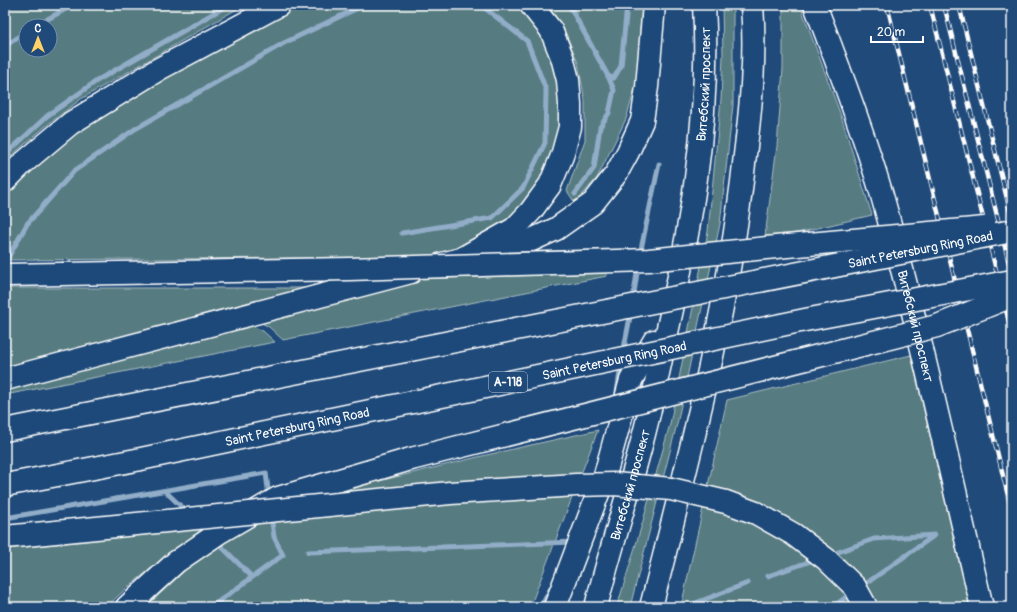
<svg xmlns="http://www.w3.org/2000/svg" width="1017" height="612" viewBox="0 0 1017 612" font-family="Pangolin,sans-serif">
<rect width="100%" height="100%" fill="#1f4a7a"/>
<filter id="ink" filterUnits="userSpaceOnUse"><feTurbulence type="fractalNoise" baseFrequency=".025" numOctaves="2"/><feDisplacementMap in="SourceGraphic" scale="8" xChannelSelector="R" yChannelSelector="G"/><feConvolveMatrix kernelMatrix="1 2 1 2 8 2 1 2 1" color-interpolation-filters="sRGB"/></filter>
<g filter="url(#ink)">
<g fill="#577b81" stroke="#abbdc0" fill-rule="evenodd">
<path d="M 5,5 L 244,5 L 81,99 L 46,126 L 5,161 ZM 26,26 L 50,26 L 50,50 L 26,50 Z"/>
<path d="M 297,5 L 518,5 L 543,31 L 555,64 L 560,91 L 560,128 L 554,154 L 538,188 L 509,220 L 446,257 L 5,260 L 5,192 L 20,177 L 69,136 L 164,77 Z"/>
<path d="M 548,5 L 642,5 L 636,85 L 626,119 L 597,178 L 575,203 L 567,191 L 585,140 L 585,101 L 578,63 L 564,29 Z"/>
<path d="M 722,5 L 733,5 L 733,105 L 720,224 L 677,424 L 630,607 L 617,607 L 643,521 L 670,424 L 708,231 L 721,99 L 723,56 Z"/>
<path d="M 783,5 L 800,5 L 841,116 L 872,215 L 797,233 L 765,236 L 777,146 L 783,68 Z"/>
<path d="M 607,273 L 607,276 L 283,340 L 269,327 L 258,321 L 412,279 Z"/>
<path d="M 5,288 L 318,288 L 5,368 Z"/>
<path d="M 248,324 L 263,331 L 275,342 L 5,395 L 5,391 Z"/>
<path d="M 911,355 L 970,607 L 925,607 L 907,603 L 890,605 L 886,607 L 681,607 L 727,400 Z"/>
<path d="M 598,430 L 530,607 L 146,607 L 214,543 L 306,499 L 482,456 Z"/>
<path d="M 202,529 L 129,586 L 106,607 L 5,607 L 5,549 Z"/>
</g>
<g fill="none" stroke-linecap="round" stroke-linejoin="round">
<g stroke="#91adc8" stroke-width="5">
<path d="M 569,5 L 608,76 L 614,90 L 609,113 L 600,127 L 594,168 L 575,194"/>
<path d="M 35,26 L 73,5"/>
<path d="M 5,46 L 26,32"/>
<path d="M 608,76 L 614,78 L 621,66 L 627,5"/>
<path d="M 5,155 L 47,116 L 98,80 L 228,5"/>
<path d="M 402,233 L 492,218 L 523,188 L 545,143 L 546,90 L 527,41 L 481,5"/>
<path d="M 640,254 L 659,164"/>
<path d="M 5,263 L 27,224 L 74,171 L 135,129 L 284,43 L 364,5"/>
<path d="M 633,300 L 638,266"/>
<path d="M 623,353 L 631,312"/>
<path d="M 617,392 L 621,365"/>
<path d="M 165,491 L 188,513"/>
<path d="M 5,518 L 266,473 L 269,497"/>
<path d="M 216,541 L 252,577"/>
<path d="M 308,552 L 574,542"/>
<path d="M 830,555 L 874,539 L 935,535 L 861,587"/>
<path d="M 768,576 L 817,559"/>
<path d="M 211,607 L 283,555 L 274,537 L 271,515"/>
<path d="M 541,607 L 552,586"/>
<path d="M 693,607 L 693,604 L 748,583"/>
<path d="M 833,607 L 853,592"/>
</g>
<g stroke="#fff" stroke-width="25">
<g id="major">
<path id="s1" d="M 815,5 C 839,67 862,128 881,192 C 920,329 949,468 982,607"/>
<path d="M 472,257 L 525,243 L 556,229 L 593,203 L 616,174 L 628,152 L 642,121 L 647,87 L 654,5"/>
<path d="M 127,607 L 176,562 L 220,532 L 278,498 L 411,459"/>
<path d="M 555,607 L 605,475 L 631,380 L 654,341"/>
<path id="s2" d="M 596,607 C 609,554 626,502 640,449 C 649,417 656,383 663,350 C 689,237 711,122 704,5"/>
<path d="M 651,607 C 689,458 729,309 745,155 C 751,106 756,55 752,5"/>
</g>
</g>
<g stroke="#fff" stroke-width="25">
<g id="highway">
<path d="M 5,181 L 22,164 L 71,123 L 159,69 L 279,5"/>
<path d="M 442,264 L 461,259 L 514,229 L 531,211 L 550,185 L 562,156 L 570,127 L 570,104 L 568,80 L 562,57 L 551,30 L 531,5"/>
<path d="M 5,379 L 411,272"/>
</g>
</g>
<use href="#major" stroke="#1f4a7a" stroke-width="22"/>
<use href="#highway" stroke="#1f4a7a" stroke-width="22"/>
<g stroke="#fff" stroke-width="4.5">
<g id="rail">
<path d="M 887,5 L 1012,512"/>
<path d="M 930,5 L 1012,334"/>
<path d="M 944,5 L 1012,275"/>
<path d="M 959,5 L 1012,219"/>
</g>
</g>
<use href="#rail" stroke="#1f4a7a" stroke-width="3" stroke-dasharray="9" stroke-linecap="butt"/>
<g stroke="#fff" stroke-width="25" stroke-linecap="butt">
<g id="major-bridge">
<path d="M 5,275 L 349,269 L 649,260 L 776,247 L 985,228"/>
<path d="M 411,459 L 937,326 L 1012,296"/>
<path d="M 5,537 L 450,493 L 576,485 L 614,484 L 671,489 L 726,502 L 756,513 L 793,534 L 826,559 L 855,587 L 866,607"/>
</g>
</g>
<g stroke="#fff" stroke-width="25" stroke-linecap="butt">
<g id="highway-bridge">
<path id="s3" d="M 5,430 L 1012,231"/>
<path id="s4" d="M 5,485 L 136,460 L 805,320 L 1012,281"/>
</g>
</g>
<use href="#major-bridge" stroke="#1f4a7a" stroke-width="22"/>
<use href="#highway-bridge" stroke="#1f4a7a" stroke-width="22"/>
</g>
</g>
<g text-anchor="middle" stroke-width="3" stroke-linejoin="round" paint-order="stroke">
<rect fill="#1f4a7a" stroke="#bcc9d7" stroke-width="1" x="489" y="372" width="38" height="20" rx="3"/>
<g font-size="12" font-weight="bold" fill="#fff">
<text x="508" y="386">А-118</text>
</g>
<g font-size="13" fill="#fff" stroke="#1f4a7a">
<text dy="5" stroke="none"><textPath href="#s2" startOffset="535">Витебский проспект</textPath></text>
<text dy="5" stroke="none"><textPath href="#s3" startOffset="933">Saint Petersburg Ring Road</textPath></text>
<text dy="5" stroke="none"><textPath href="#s1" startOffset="337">Витебский проспект</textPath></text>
<text dy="5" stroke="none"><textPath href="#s4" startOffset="622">Saint Petersburg Ring Road</textPath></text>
<text dy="5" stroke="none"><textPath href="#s4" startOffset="298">Saint Petersburg Ring Road</textPath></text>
<text dy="5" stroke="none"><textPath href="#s2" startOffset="127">Витебский проспект</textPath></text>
</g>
</g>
<rect width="1017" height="612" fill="none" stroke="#1f4a7a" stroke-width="20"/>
<rect x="10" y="10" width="997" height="592" fill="none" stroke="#fff" stroke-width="1.5" filter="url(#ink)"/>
<g transform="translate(38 38)"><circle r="19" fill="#1f4a7a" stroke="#7992af"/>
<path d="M0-3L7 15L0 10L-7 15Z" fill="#ffd166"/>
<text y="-6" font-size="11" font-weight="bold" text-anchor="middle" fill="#ffffff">С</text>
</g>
<path d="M871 36v6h52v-6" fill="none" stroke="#ffffff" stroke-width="2"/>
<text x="877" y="36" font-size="12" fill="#ffffff" stroke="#1f4a7a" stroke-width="3" paint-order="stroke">20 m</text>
</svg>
